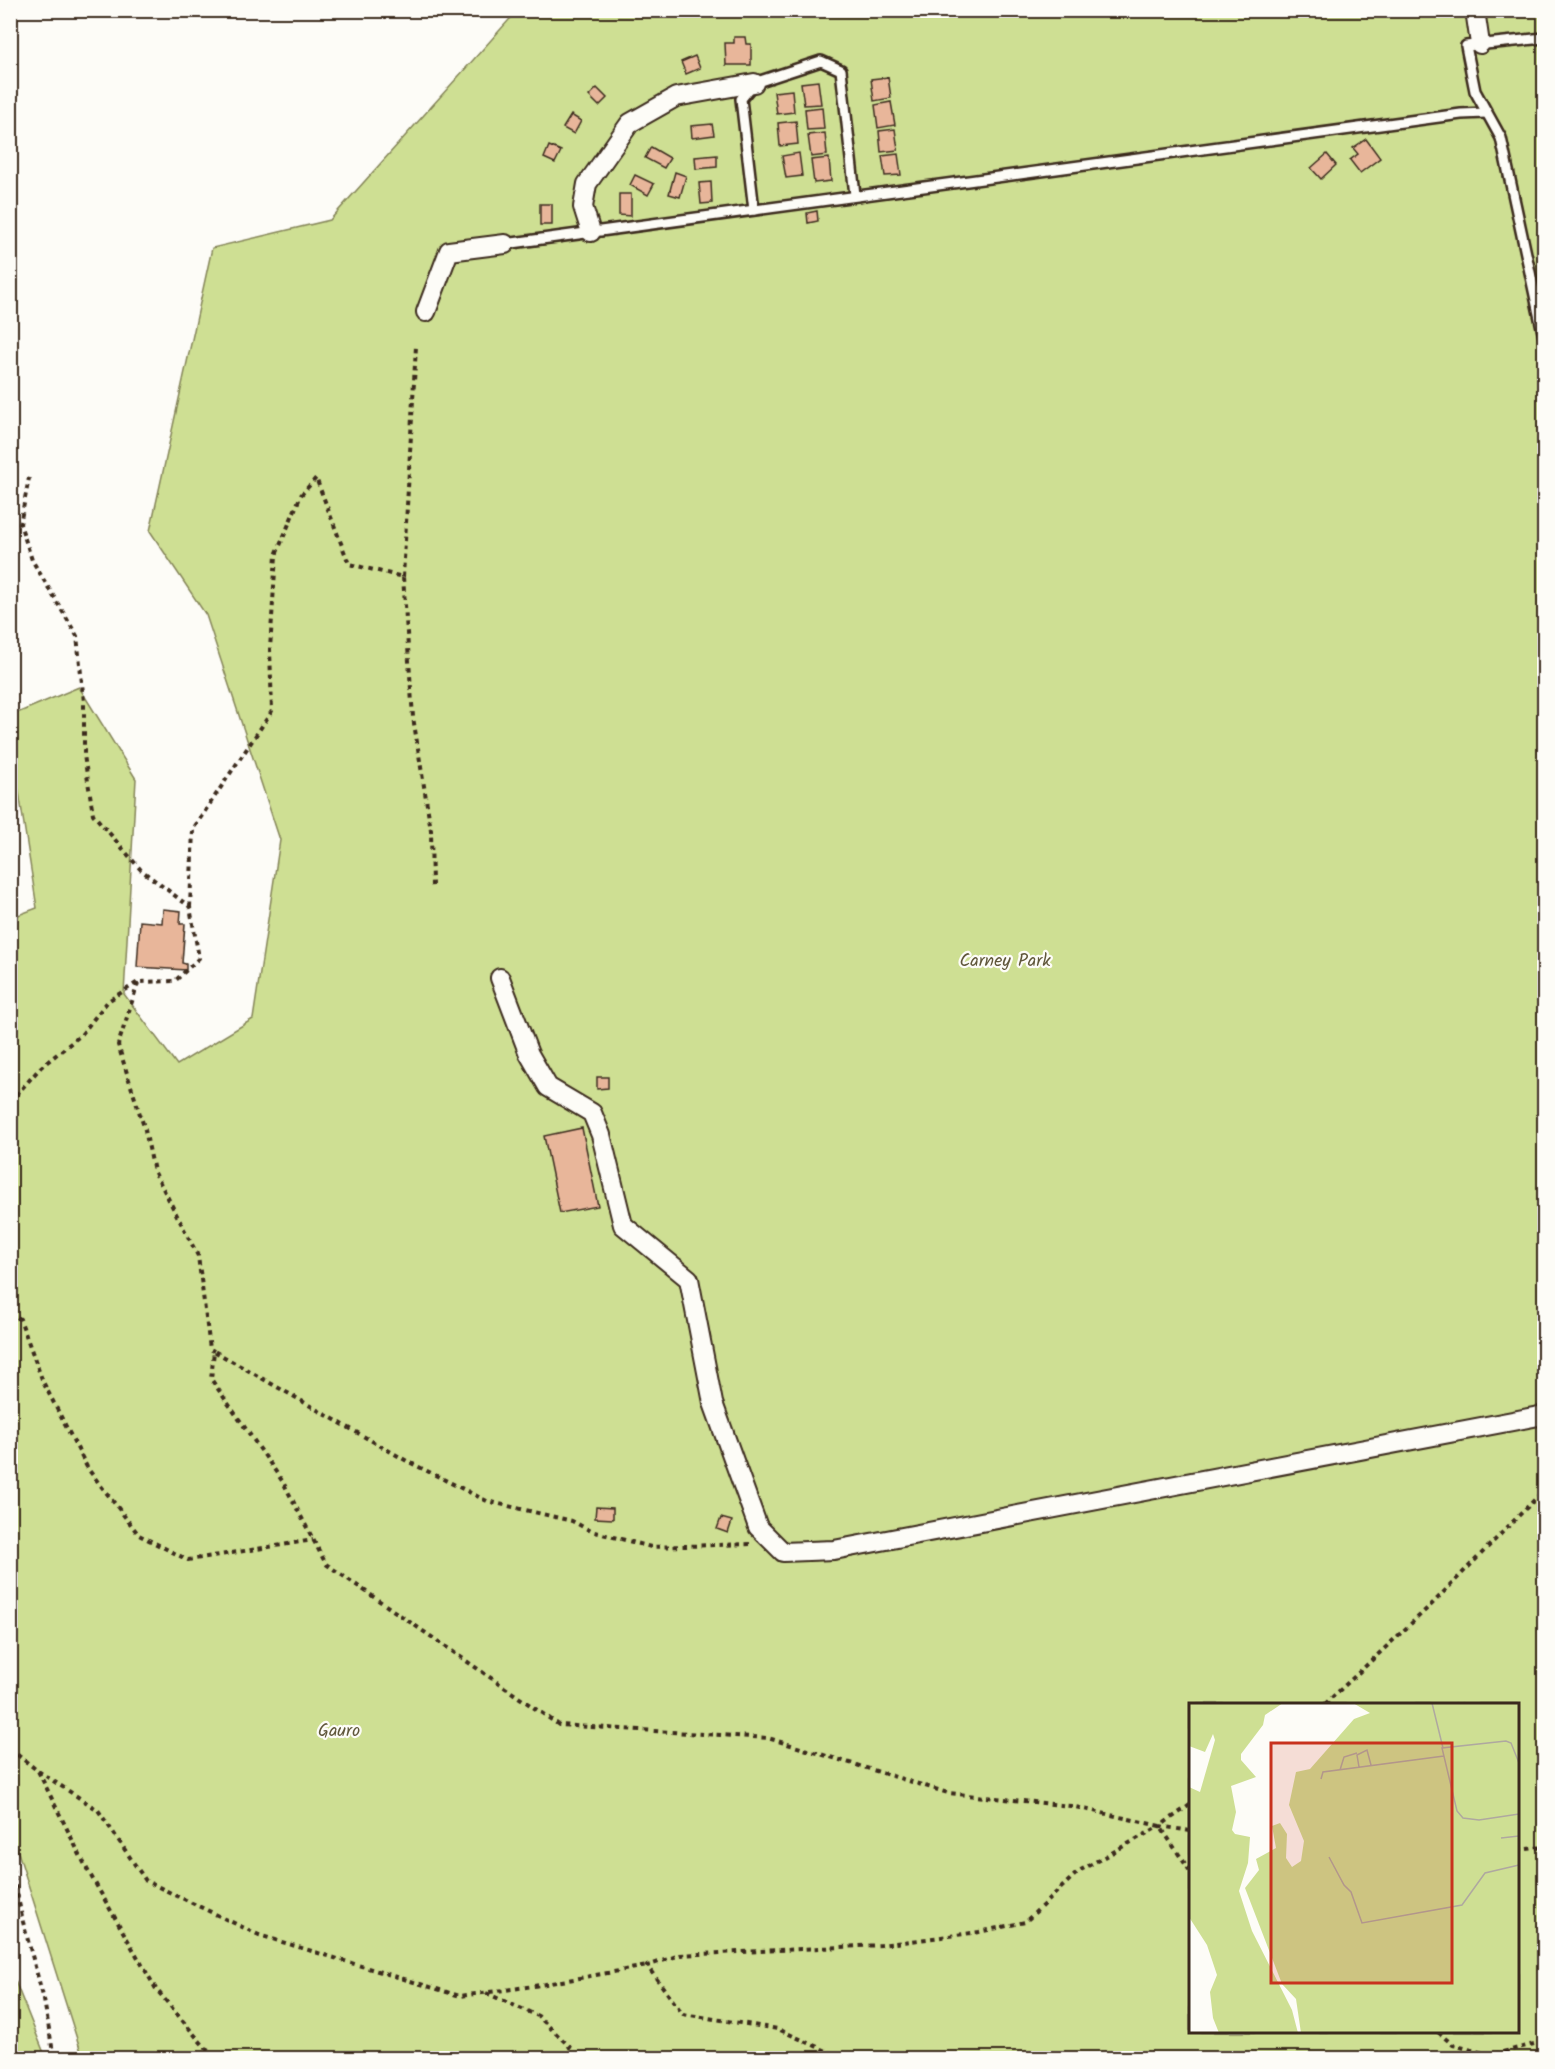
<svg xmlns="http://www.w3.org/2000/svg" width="1555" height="2069" viewBox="0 0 1555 2069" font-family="Kalam,sans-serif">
<rect width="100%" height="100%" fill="#fdfcf7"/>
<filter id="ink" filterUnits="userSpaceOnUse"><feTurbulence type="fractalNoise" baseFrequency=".0167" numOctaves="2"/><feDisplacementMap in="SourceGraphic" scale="12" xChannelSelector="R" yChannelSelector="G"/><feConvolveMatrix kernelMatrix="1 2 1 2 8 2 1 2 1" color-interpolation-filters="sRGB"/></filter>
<g filter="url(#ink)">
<g fill="#cedf93" stroke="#848458" stroke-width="1.5" fill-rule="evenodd">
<path d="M 517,11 L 1544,11 L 1544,2058 L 83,2058 L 11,1830 L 10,918 L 37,908 L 11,741 L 10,716 L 79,687 L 136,779 L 124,994 L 177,1065 L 253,1019 L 280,840 L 206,615 L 150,531 L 212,248 L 330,220 ZM 1190,1704 L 1518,1704 L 1518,2032 L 1190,2032 Z"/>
<path d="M 11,1971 L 46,2058 L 11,2058 Z"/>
</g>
<g fill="#e8b69a" stroke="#3b2a1e" stroke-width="1.5">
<path d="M 734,37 L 745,37 L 746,44 L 751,44 L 751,65 L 726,65 L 725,43 L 734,43 Z"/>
<path d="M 695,56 L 700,68 L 686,74 L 681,62 Z"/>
<path d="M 888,77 L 891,98 L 874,101 L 871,79 Z"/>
<path d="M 818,81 L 821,104 L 804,105 L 801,83 Z"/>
<path d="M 597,88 L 607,98 L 599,106 L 589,96 Z"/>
<path d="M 792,90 L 794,112 L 777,114 L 774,92 Z"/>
<path d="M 891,102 L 895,125 L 878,128 L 875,105 Z"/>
<path d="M 822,107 L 824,129 L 807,130 L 805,109 Z"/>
<path d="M 571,115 L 581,121 L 574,134 L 563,128 Z"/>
<path d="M 796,121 L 798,144 L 780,146 L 778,123 Z"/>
<path d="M 712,124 L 714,135 L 692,138 L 691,126 Z"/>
<path d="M 895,129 L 898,150 L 881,152 L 879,131 Z"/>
<path d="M 825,133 L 827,155 L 811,157 L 808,135 Z"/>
<path d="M 1366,139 L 1380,158 L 1360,173 L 1350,160 L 1358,154 L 1353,148 Z"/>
<path d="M 549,146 L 561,151 L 555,163 L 544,158 Z"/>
<path d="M 651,147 L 670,158 L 664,168 L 645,158 Z"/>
<path d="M 799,153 L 802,176 L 786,178 L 782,156 Z"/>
<path d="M 898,154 L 901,175 L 885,176 L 882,156 Z"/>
<path d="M 1327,154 L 1336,165 L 1321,179 L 1311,168 Z"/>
<path d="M 717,155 L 717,167 L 696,169 L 695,157 Z"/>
<path d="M 829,158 L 831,181 L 814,183 L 811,160 Z"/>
<path d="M 675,172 L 686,176 L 680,197 L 669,194 Z"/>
<path d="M 635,175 L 654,184 L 648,195 L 630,185 Z"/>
<path d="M 711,182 L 712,203 L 701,204 L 699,183 Z"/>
<path d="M 619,194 L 631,194 L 631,216 L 619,215 Z"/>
<rect x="540" y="204" width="12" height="21"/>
<path d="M 817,211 L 818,221 L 808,223 L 807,213 Z"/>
<path d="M 163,909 L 181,911 L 180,924 L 185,924 L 182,963 L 186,964 L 186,970 L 137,967 L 140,921 L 162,923 Z"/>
<path d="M 597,1077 L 608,1077 L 608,1088 L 597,1089 Z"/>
<path d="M 582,1128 L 598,1206 L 560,1213 L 544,1136 Z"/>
<path d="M 596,1507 L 613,1508 L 613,1519 L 595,1518 Z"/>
<path d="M 721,1518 L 732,1521 L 728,1533 L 717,1529 Z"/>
</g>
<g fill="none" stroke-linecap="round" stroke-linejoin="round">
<g stroke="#3b2a1e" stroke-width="14">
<g id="lane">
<path d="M 1544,38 L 1466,46 L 1475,91 L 1501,138 L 1544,337"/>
<path d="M 754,210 L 741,99 L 754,83 L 821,61 L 841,70 L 855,195"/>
<path d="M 505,244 L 1461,114 L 1486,113"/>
</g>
</g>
<g stroke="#3b2a1e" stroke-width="22">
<g id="street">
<path d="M 1475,10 L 1480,44"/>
<path d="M 591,232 L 583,207 L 587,184 L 630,123 L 676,97 L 754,83"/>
<path d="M 426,312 L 449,251 L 505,244"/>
<path d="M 500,978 L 529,1054 L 548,1087 L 592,1113 L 601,1135 L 623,1225 L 689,1279 L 713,1403 L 758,1527 L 783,1552 L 834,1550 L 1544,1415"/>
</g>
</g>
<g stroke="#3b2a1e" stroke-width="4" stroke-dasharray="4.5 4.5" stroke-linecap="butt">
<path d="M 403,577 L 416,346"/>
<path d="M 190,907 L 193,829 L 272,711 L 270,649 L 276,555 L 301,495 L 316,478 L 349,564 L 403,577 L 413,717 L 431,830 L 432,887"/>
<path d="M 138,983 L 118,1045 L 145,1130 L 154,1171 L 198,1256 L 210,1349 L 214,1351"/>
<path d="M 10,1102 L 41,1067 L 81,1035 L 108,1001 L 138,982 L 175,981 L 199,958 L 190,907 L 141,870 L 93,814 L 84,755 L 84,702 L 77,636 L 32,560 L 20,524 L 29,478"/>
<path d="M 10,1312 L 20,1319 L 43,1382 L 88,1469 L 139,1535 L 188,1560 L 313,1540"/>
<path d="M 750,1544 L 651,1547 L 591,1531 L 572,1521 L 487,1501 L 407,1461 L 214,1351 L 211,1379 L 283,1482 L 326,1564 L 559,1725 L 768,1738 L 948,1793 L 1071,1806 L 1160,1826 L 1190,1871"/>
<path d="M 1325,1704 L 1432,1604 L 1544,1490"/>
<path d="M 10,1749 L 38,1771 L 87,1869 L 156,1989 L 214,2058"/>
<path d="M 38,1771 L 98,1810 L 146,1881 L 259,1935 L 460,1996 L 534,1986 L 647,1966"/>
<path d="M 1190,1805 L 1160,1826 L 1190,1831"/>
<path d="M 1518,1850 L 1544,1847"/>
<path d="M 10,1859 L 23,1922 L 44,2000 L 54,2058"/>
<path d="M 486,1993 L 538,2016 L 569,2046 L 576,2058"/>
<path d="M 1438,2032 L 1453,2045 L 1491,2055 L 1538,2043 L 1544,2039"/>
<path d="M 842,2058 L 778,2029 L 683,2014 L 647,1966 L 680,1955 L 881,1945 L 979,1932 L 1025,1922 L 1079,1871 L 1160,1826"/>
</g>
<use href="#lane" stroke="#fdfcf7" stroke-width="9"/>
<use href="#street" stroke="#fdfcf7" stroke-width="18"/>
</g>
</g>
<g text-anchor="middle" stroke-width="4.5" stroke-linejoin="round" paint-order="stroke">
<g font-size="18" fill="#60573b" stroke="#fdfcf7">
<text x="1005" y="966">Carney Park</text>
<text x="339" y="1736">Gauro</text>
</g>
</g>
<g transform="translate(1189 1703)">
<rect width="330" height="330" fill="#fdfcf7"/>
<path d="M 0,0 L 94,0 L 76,12 L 74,22 L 52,51 L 52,57 L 67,74 L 42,83 L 47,109 L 43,127 L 46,131 L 61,134 L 59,160 L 50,188 L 63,228 L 103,307 L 109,330 L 30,330 L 24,315 L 21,289 L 28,272 L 18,242 L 0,214 L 0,84 L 11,89 L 26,37 L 24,31 L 16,49 L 0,43 ZM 164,0 L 330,0 L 330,330 L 112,330 L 107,296 L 93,281 L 56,185 L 70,167 L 67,156 L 87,145 L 83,123 L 91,120 L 98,131 L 97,155 L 103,164 L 112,158 L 115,138 L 100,102 L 107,69 L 121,66 L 165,16 L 181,10 Z" fill="#cedf93"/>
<path fill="none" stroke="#afa8a0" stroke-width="1.5" d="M 243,0 L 254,45M 330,60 L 322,40 L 317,38 L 253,45 L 268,108 L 274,115 L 290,117 L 330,111M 170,64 L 168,52 L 178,47 L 182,62M 151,67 L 155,54 L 168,50M 132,76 L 134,69 L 255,53M 312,135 L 330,133M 140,154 L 155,182 L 162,189 L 173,220 L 273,202 L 296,170 L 330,162"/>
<path fill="#c8321e" fill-opacity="0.15" stroke="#c8321e" stroke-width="3" d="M 82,40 L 263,40 L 263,280 L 82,280 Z"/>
<rect width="330" height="330" fill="none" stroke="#3b2a1e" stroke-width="3"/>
</g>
<rect width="1555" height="2069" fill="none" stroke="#fdfcf7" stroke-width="36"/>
<rect x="18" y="18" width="1519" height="2033" fill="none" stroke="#3b2a1e" stroke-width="2" filter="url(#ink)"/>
</svg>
